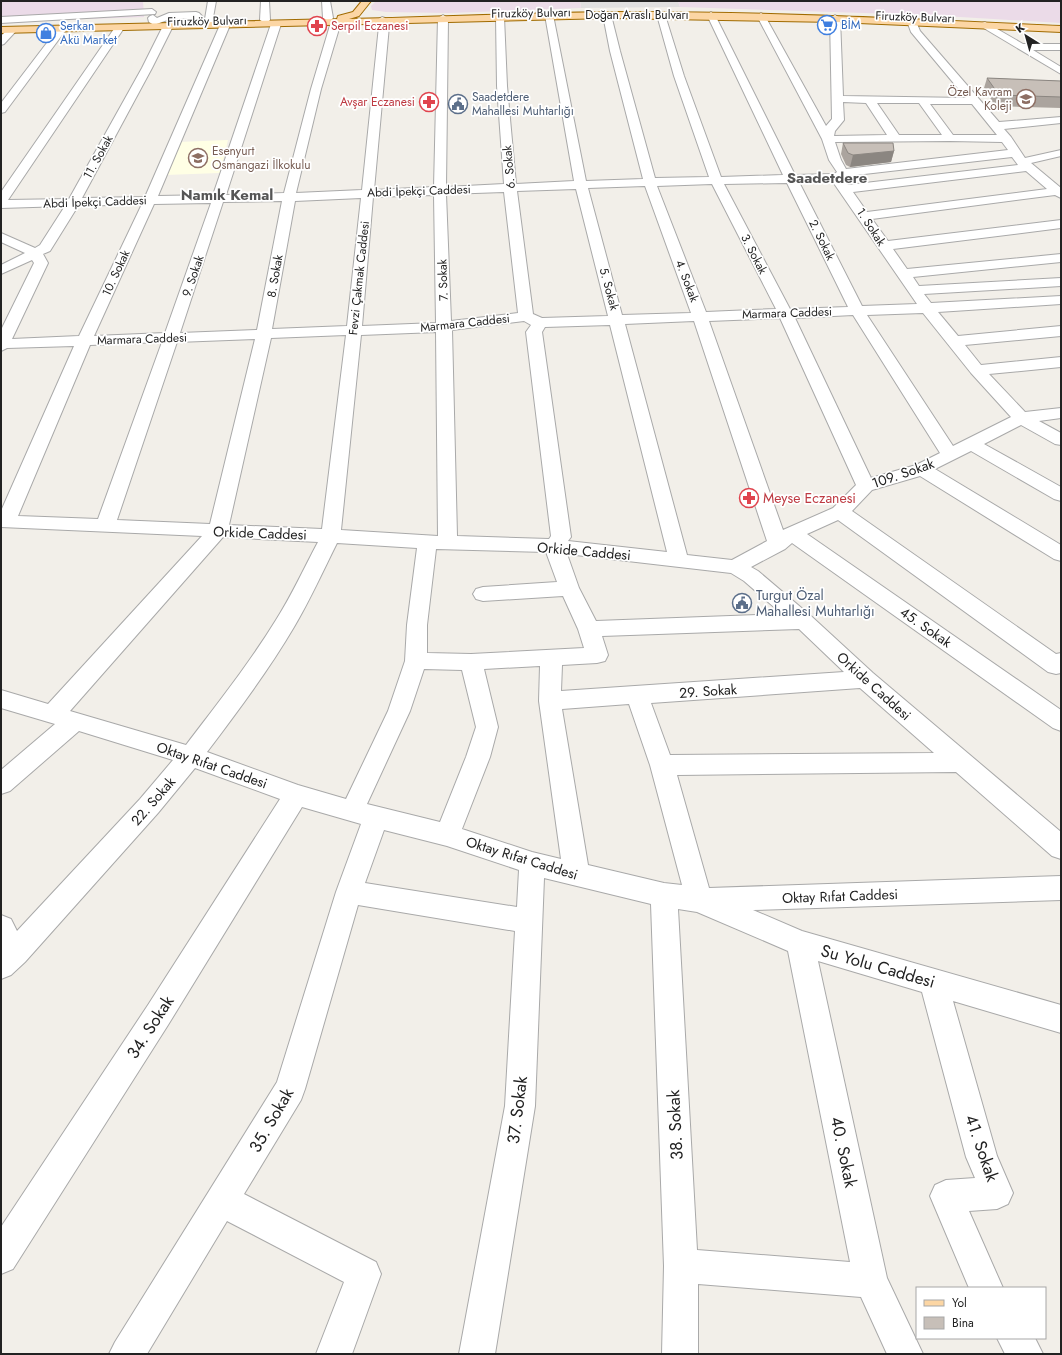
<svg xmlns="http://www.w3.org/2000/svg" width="1062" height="1355" viewBox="0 0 1062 1355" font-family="Jost,sans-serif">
<rect width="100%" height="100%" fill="#f2efe9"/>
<path fill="#e0dfdf" d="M 580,1 L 678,1 L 680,7 L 581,8 Z"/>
<g fill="#ebdbe8">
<path d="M 1,1 L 143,1 L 144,17 L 1,22 Z"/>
<path d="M 376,1 L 580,1 L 581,8 L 448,13 L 386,12 L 372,10 L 371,6 Z"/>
<path d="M 678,1 L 1061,1 L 1061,23 L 927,15 L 680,7 Z"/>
</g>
<path fill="#ffffe5" d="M 228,140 L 220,173 L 165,175 L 178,142 Z"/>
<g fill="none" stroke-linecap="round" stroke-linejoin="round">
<g stroke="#a9a9a9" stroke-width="2">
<g id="minor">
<path d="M 208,1 L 216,1 L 212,23 L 199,23 L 194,18 L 170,19 L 154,25 L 149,22 L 148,18 L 150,16 L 153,15 L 157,18 L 169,13 L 196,12 L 199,13 L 205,19 Z"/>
<path d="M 261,1 L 269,1 L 270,20 L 268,22 L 265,23 L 260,20 Z"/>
<path d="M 322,1 L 330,1 L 333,18 L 331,20 L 328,21 L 323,18 Z"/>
<path d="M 152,9 L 156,12 L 155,14 L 1,23 L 1,17 Z"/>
<path d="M 549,12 L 553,15 L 586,181 L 643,179 L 610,51 L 603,15 L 607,12 L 611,15 L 620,51 L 655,178 L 709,177 L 674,76 L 657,15 L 661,12 L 665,15 L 684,76 L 721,177 L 783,175 L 707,15 L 711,12 L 715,15 L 795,175 L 834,174 L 837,172 L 829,160 L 822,139 L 757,16 L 761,13 L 765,16 L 826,126 L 832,119 L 830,18 L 835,15 L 840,18 L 843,96 L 966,98 L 911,32 L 907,21 L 912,18 L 915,19 L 920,31 L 999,122 L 1061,117 L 1061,123 L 1004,129 L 1011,137 L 1025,158 L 1061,150 L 1061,156 L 1031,163 L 1061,188 L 1061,198 L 1055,195 L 872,219 L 888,241 L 1061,220 L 1061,228 L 893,249 L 907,269 L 1061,254 L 1061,262 L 913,277 L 919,286 L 1061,278 L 1061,286 L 924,294 L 931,303 L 1061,296 L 1061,304 L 938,312 L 958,336 L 1061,326 L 1061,336 L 965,345 L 981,365 L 1061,357 L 1061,367 L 989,374 L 1025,412 L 1061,408 L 1061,418 L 1039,421 L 1061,433 L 1061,445 L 1055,444 L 1021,425 L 984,444 L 1061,487 L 1061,501 L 1054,499 L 971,451 L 935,469 L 1061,545 L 1061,561 L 1054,559 L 920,476 L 872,490 L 852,511 L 1056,654 L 1061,653 L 1061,673 L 1056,674 L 1048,672 L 838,520 L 807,534 L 1061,710 L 1061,731 L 1053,728 L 792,543 L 785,549 L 751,567 L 758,571 L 811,616 L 873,673 L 1061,832 L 1061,859 L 1052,856 L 956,772 L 677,775 L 709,888 L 1061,876 L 1061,900 L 753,910 L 802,931 L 1061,1005 L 1061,1033 L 953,1001 L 997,1156 L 1013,1193 L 1008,1204 L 997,1209 L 969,1211 L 1003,1288 L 969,1288 L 930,1196 L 935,1185 L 946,1180 L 975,1178 L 966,1157 L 922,992 L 818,961 L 887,1278 L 923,1354 L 887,1354 L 861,1297 L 698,1284 L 698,1354 L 662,1354 L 664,1266 L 651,904 L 544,878 L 535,1106 L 495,1354 L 459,1354 L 505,1106 L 515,931 L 358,905 L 305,1089 L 301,1100 L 244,1194 L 376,1262 L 381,1274 L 352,1354 L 316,1354 L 344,1282 L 227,1221 L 147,1354 L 109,1354 L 115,1342 L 277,1082 L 336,892 L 361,824 L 302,807 L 168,1025 L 13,1269 L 1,1274 L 1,1227 L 148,1005 L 280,799 L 195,768 L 158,813 L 25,962 L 11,975 L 1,979 L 1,915 L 11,919 L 17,931 L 140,799 L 173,760 L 79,731 L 10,791 L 1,794 L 1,770 L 55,724 L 1,708 L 1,690 L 48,704 L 202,536 L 1,527 L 1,511 L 74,346 L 7,348 L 1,351 L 1,330 L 34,263 L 32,260 L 1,274 L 1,265 L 25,253 L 1,242 L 1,233 L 35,248 L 40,245 L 65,206 L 1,208 L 1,192 L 116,26 L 122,26 L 124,28 L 8,200 L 69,199 L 142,68 L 163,26 L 168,23 L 173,26 L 152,68 L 82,198 L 145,197 L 220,25 L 225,22 L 230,25 L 158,196 L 213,195 L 271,24 L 276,21 L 281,24 L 226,195 L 284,193 L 311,89 L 331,22 L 336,19 L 341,22 L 321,89 L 296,193 L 362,190 L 379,26 L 377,20 L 382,17 L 385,18 L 389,26 L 374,190 L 434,187 L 438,18 L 443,15 L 448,18 L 446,187 L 504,184 L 497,86 L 496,17 L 500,14 L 504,17 L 507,86 L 516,184 L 574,181 L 545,15 ZM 843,102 L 866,103 L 887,135 L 834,136 L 835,131 L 844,120 ZM 877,103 L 919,103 L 942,135 L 899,135 ZM 930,104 L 972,104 L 997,135 L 953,135 ZM 950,141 L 1002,142 L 1008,150 L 846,169 L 841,160 L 835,142 ZM 1012,157 L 1018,165 L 848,185 L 844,179 L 847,176 ZM 1026,171 L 1047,189 L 867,212 L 853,192 ZM 799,182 L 833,182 L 917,304 L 862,306 ZM 787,183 L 848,307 L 790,309 L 724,184 ZM 712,184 L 776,309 L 706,312 L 657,186 ZM 645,186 L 691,313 L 622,315 L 588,188 ZM 576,189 L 608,316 L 542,318 L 533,314 L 517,191 ZM 504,192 L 518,313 L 451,321 L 446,194 ZM 434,195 L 436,323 L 362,326 L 373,197 ZM 361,198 L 347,326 L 272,329 L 295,201 ZM 282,201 L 257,330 L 180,333 L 223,202 ZM 211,203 L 165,333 L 94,336 L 154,204 ZM 142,204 L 79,336 L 12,339 L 48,263 L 43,254 L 50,251 L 78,206 ZM 923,313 L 971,373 L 1011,417 L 953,446 L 867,315 ZM 853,315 L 940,453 L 916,465 L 871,478 L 795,318 ZM 780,318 L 856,485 L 833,508 L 783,530 L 709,321 ZM 524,321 L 531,325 L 526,332 L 551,536 L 549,539 L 457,536 L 452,330 ZM 694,321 L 767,541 L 732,560 L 687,555 L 625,324 ZM 610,325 L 667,552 L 568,541 L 571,537 L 542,332 L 545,327 ZM 436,332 L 438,536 L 341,530 L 361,335 ZM 346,335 L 322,529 L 229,525 L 271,338 ZM 255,339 L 210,524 L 117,520 L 177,342 ZM 162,342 L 98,519 L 18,516 L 90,345 ZM 223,537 L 318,542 C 304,568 292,595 276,620 C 249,664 217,704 186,745 L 70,711 ZM 337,543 L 417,548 L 407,625 L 405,661 L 388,711 L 346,799 L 298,785 L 207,752 C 238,711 268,671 294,627 C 310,600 323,571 337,543 ZM 436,549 L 546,552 L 557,582 L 483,587 L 476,589 L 473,594 L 476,599 L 483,601 L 563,596 L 578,629 L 584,648 L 471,654 L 427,653 L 427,625 ZM 567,554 L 731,573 L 744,581 L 782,614 L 596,621 L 579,588 ZM 799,629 L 844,672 L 561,691 L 562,665 L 597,663 L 605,661 L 608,655 L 602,636 ZM 540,666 L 539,701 L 561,859 L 532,852 L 462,829 L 490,757 L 498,727 L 484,669 ZM 424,669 L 462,670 L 476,727 L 466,757 L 440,822 L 367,804 L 410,711 ZM 860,688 L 934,753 L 670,755 L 651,703 ZM 629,704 L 650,765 L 682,885 L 664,883 L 588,865 L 562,709 ZM 384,830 L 447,846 L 519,870 L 517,907 L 365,883 ZM 678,909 L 697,912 L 788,951 L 850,1262 L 697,1250 Z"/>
<path d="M 985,22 L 1023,44 L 1061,44 L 1061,50 L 1033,50 L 1061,67 L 1061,74 L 982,27 L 980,25 L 982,23 Z"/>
<path d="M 62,26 L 65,27 L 67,29 L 65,31 L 5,112 L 1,113 L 1,103 L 59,27 Z"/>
<path d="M 12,27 L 17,30 L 4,44 L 1,45 L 1,36 L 9,28 Z"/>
<path d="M 997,1338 L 1035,1338 L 1043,1354 L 1005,1354 Z"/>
</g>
</g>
<g stroke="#a06b00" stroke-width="2">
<path id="major" d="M 362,1 L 371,1 L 359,16 L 349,19 C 436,17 523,13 610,12 C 760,11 911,19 1061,26 L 1061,32 L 836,22 L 610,18 L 1,33 L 1,27 L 337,19 L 338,16 L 353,12 Z"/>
</g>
<use href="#minor" fill="#fff" fill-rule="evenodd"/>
<use href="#major" fill="#fcd6a4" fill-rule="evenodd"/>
</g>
<g fill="#aba49e">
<path d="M 987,78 L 1061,81 L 1061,108 L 995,106 L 984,88 Z"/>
<path d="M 843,143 L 894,151 L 891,162 L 850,167 L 846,165 L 841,154 Z"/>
</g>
<path fill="#8b8681" d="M 894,151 L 891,162 L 850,167 L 853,155 Z"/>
<g fill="#c7bfb8" stroke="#8b8681">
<path d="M 987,78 L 1061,81 L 1061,97 L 999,95 Z"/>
<path d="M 843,143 L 893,143 L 894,151 L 853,155 L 848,153 Z"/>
</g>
<defs>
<g id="supermarket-ring" transform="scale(1)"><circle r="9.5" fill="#fff" stroke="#3f7fe0" stroke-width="1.5"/><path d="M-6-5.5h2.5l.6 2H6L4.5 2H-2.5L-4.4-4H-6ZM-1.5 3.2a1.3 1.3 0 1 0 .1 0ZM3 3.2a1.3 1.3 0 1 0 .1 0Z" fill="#3f7fe0"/></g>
<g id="pharmacy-ring" transform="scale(1)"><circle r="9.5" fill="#fff" stroke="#e0444e" stroke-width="1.5"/><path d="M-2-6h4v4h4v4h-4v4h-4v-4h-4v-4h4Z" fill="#e0444e"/></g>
<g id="shop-ring" transform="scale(1)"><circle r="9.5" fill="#fff" stroke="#3f7fe0" stroke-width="1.5"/><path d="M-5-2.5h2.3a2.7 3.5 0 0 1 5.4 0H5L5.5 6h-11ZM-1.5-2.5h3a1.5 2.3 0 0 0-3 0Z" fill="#3f7fe0"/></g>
<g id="school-ring" transform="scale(1)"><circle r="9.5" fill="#fff" stroke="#8d6e63" stroke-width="1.5"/><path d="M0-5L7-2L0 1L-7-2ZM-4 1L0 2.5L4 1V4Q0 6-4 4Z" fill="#8d6e63"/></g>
<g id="civic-ring" transform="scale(1)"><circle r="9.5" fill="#fff" stroke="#5c6f8a" stroke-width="1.5"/><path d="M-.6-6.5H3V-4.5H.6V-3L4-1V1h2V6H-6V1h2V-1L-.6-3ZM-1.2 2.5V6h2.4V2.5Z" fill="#5c6f8a"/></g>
</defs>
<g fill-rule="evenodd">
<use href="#supermarket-ring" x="827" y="25"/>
<use href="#pharmacy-ring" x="317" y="26"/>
<use href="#shop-ring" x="46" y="33"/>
<use href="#school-ring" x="1026" y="99"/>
<use href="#pharmacy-ring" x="429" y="102"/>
<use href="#civic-ring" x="458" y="104"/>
<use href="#school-ring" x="198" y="158"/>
<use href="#pharmacy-ring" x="749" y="498"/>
<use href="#civic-ring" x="742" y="603"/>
</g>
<g text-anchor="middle" stroke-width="3.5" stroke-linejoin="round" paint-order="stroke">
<g font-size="12" fill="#222" stroke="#fff">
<text transform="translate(531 13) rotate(-1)" y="4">Firuzköy Bulvarı</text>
<text x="637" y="19">Doğan Araslı Bulvarı</text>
<text transform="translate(915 17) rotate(2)" y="4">Firuzköy Bulvarı</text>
<text transform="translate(207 21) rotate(-1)" y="4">Firuzköy Bulvarı</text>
<text transform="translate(98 157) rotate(-61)" y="4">11. Sokak</text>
<text transform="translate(509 167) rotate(-95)" y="4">6. Sokak</text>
<text transform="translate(419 191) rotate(-2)" y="4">Abdi İpekçi Caddesi</text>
<text transform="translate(95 202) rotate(-2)" y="4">Abdi İpekçi Caddesi</text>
<text transform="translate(871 227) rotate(57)" y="4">1. Sokak</text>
<text transform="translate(822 240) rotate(64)" y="4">2. Sokak</text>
<text transform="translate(754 254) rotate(63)" y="4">3. Sokak</text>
<text transform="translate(116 273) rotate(-65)" y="4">10. Sokak</text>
<text transform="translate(193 276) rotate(-71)" y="4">9. Sokak</text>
<text transform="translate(275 276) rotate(-80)" y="4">8. Sokak</text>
<text transform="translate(359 278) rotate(-84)" y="4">Fevzi Çakmak Caddesi</text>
<text transform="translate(443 280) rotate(-92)" y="4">7. Sokak</text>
<text transform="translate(687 281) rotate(69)" y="4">4. Sokak</text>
<text transform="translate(609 289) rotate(75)" y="4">5. Sokak</text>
<text transform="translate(787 313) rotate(-2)" y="4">Marmara Caddesi</text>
<text transform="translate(465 323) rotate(-6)" y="4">Marmara Caddesi</text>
<text transform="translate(142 339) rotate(-2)" y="4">Marmara Caddesi</text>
</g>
<g font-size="12" fill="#366cbe" stroke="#fff" text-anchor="start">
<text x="841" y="29">BİM</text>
<text x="60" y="30">Serkan<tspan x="60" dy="14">Akü Market</tspan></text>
</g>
<g font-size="12" fill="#be3a42" stroke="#fff" text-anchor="start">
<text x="331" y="30">Serpil Eczanesi</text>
<text x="415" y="106" text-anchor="end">Avşar Eczanesi</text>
</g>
<g font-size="12" fill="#785e54" stroke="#fff" text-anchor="end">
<text x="1012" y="96">Özel Kavram<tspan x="1012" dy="14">Koleji</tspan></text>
<text x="212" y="155" text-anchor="start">Esenyurt<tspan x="212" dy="14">Osmangazi İlkokulu</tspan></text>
</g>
<g font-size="12" fill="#4e5e75" stroke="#fff" text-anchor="start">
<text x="472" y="101">Saadetdere<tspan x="472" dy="14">Mahallesi Muhtarlığı</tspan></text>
</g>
<g font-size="14" fill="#222" stroke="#fff">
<text transform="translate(903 473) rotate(-19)" y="5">109. Sokak</text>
<text transform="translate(260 533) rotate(2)" y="5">Orkide Caddesi</text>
<text transform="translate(584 551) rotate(5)" y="5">Orkide Caddesi</text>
<text transform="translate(926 627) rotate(35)" y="5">45. Sokak</text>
<text transform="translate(874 686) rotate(42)" y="5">Orkide Caddesi</text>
<text transform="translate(708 691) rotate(-4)" y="5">29. Sokak</text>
<text transform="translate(212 765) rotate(19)" y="5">Oktay Rıfat Caddesi</text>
<text transform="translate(153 801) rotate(-49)" y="5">22. Sokak</text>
<text transform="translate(522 858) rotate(17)" y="5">Oktay Rıfat Caddesi</text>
<text transform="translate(840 896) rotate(-2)" y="5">Oktay Rıfat Caddesi</text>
</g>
<g font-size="14" fill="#be3a42" stroke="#fff" text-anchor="start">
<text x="763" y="503">Meyse Eczanesi</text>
</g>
<g font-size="14" fill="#4e5e75" stroke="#fff" text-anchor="start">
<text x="756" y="600">Turgut Özal<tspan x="756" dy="16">Mahallesi Muhtarlığı</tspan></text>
</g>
<g font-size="15" font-weight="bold" fill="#555" stroke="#fff">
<text x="827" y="183">Saadetdere</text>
<text x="227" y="200">Namık Kemal</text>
</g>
<g font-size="17" fill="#222" stroke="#fff">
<text transform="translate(878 966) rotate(16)" y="6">Su Yolu Caddesi</text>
<text transform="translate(150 1027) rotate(-57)" y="6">34. Sokak</text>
<text transform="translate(517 1110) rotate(-83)" y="6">37. Sokak</text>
<text transform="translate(271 1120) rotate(-60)" y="6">35. Sokak</text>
<text transform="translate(675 1125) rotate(-93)" y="6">38. Sokak</text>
<text transform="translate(982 1148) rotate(71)" y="6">41. Sokak</text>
<text transform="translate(844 1152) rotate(78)" y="6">40. Sokak</text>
</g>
</g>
<rect width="1062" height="1355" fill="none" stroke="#222222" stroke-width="4"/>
<rect x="916" y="1287" width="130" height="52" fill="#ffffff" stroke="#a7a7a7"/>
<rect x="924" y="1300" width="20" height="6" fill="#fcd6a4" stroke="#a7a7a7"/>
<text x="952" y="1307" font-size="12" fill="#222222">Yol</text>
<rect x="924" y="1317" width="20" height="12" fill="#c7bfb8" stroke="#a7a7a7"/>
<text x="952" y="1327" font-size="12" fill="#222222">Bina</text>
<g transform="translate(1026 36) rotate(323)" stroke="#ffffff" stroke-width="3" paint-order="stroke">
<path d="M0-3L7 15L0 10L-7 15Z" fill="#222222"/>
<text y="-6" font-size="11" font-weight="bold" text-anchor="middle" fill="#222222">K</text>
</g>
</svg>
